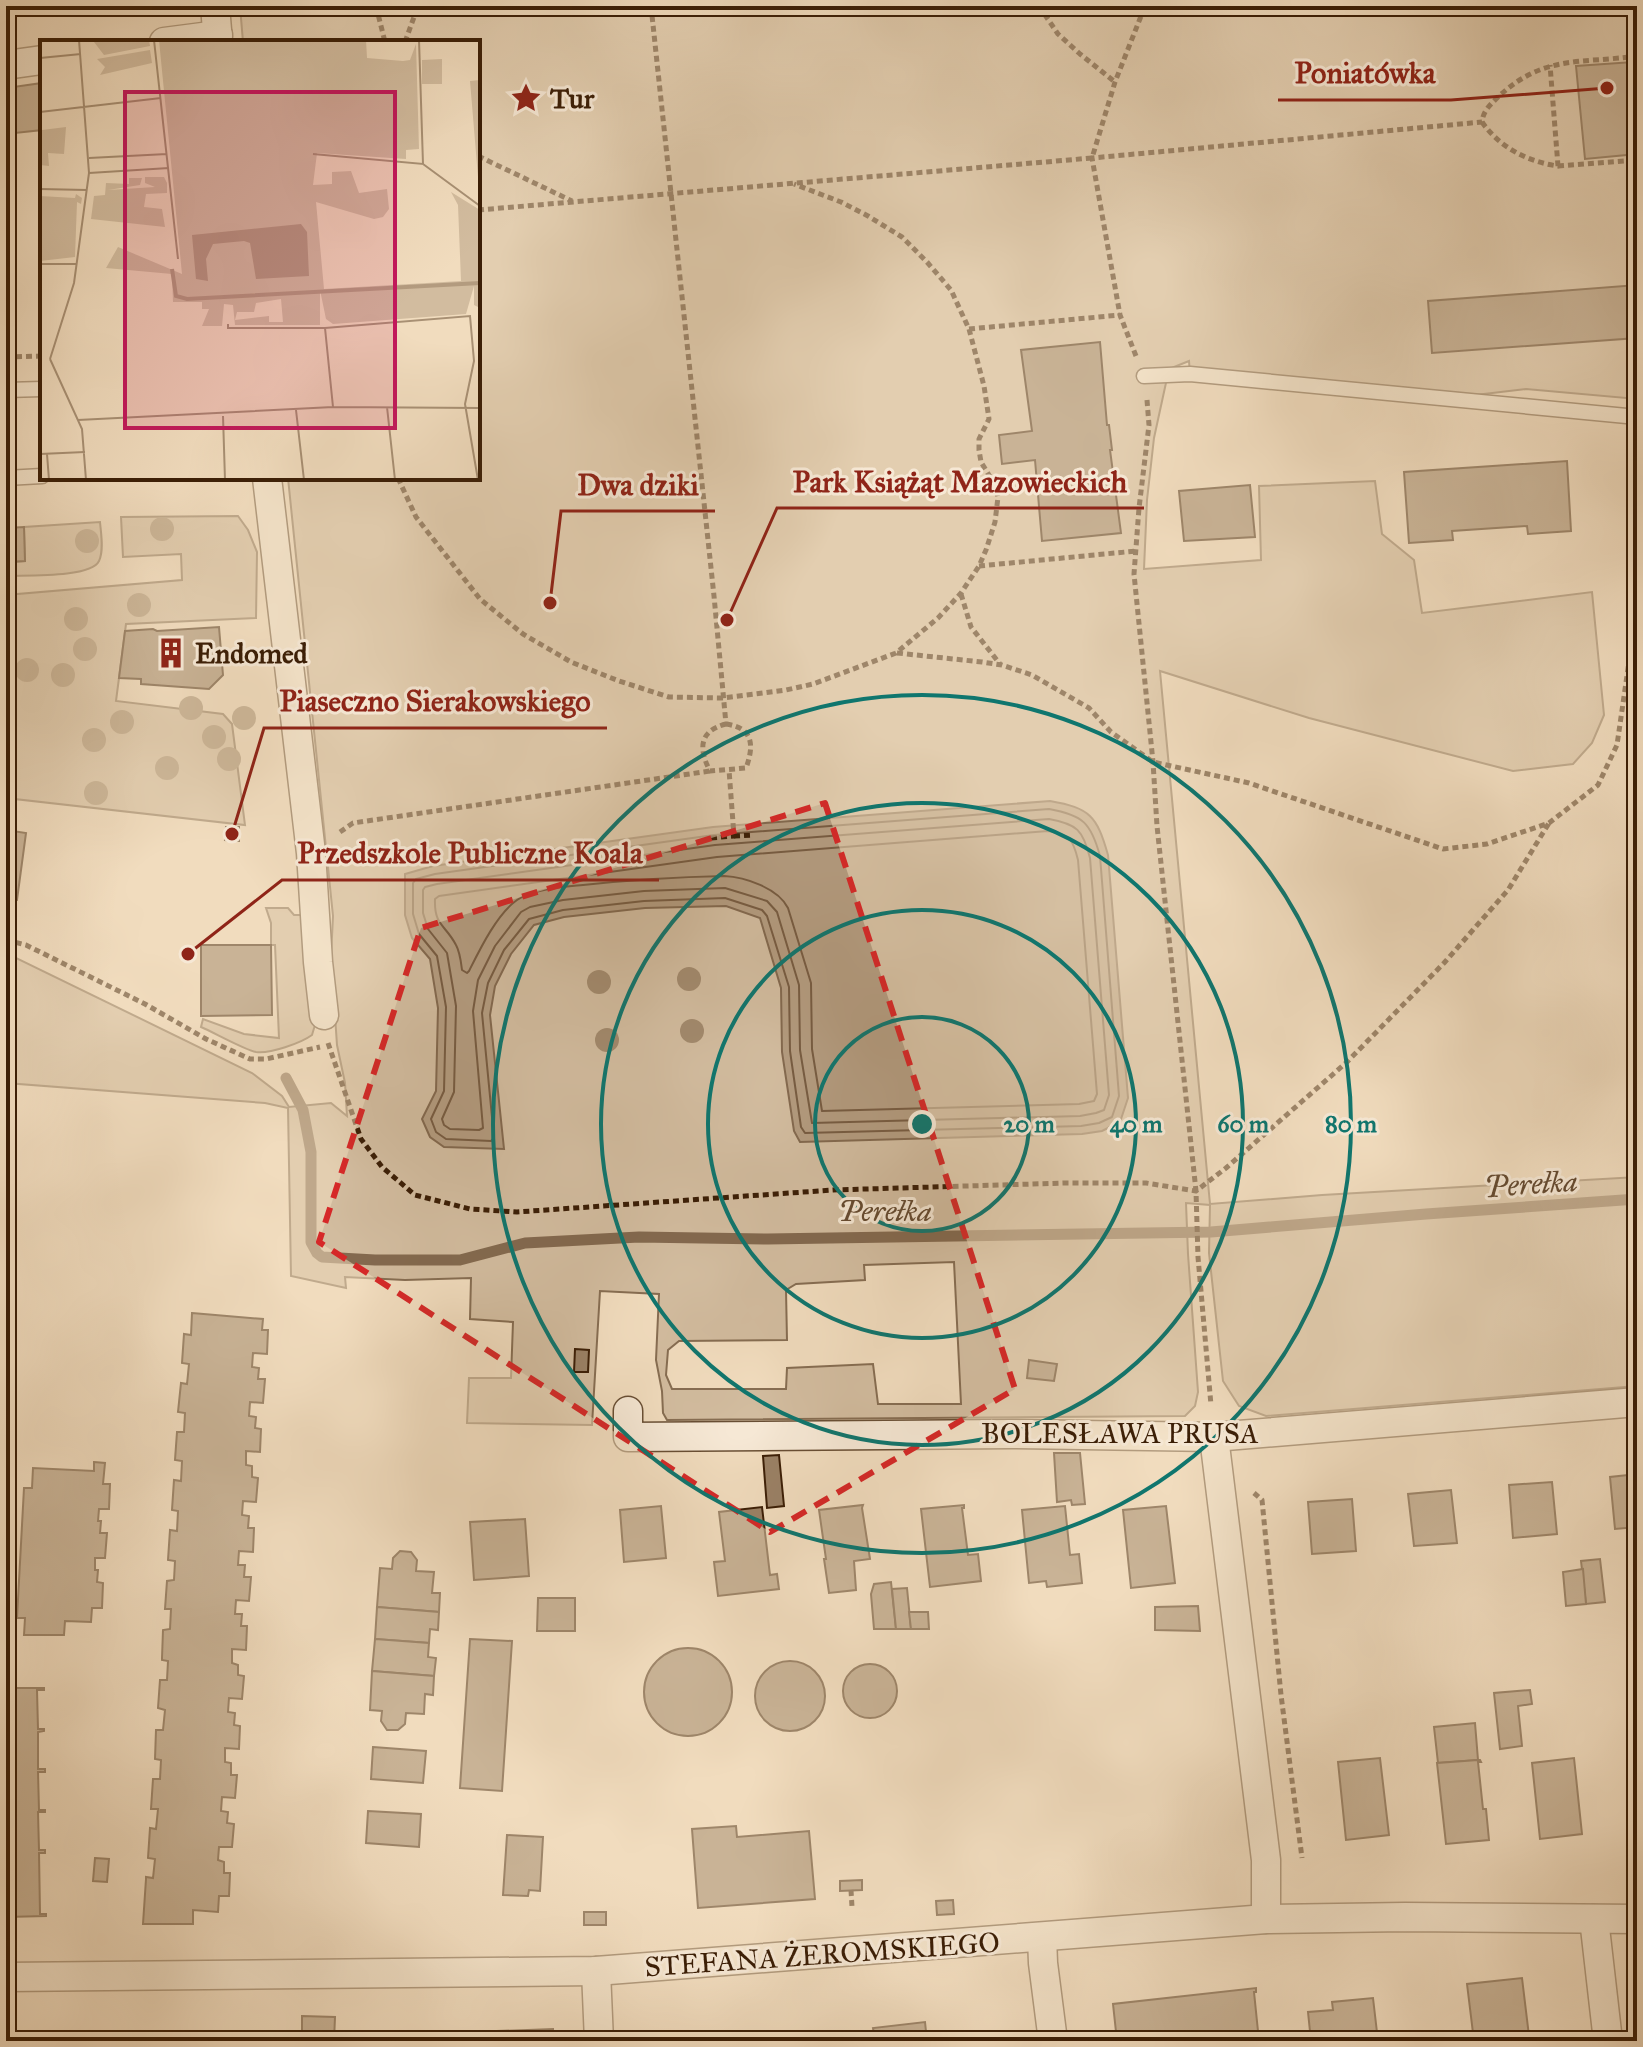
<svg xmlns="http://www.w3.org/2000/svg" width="1643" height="2047" viewBox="0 0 1643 2047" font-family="'IM FELL Great Primer',serif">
<rect width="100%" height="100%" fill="#f1dcbe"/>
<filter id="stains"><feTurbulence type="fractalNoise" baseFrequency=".0025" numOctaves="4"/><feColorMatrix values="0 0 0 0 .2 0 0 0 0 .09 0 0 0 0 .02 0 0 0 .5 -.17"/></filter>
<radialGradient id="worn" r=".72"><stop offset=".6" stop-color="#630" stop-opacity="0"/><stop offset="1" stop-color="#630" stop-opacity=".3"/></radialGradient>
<g fill="#d2bc9f" stroke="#866d52" stroke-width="2" fill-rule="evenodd">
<path d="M 240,6 L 1637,6 L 1637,399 L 1526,389 L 1467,396 L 1190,374 L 1189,361 L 1169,369 L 1154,438 L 1147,500 L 1144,569 L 1261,560 L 1259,486 L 1375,481 L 1382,534 L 1414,560 L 1422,613 L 1592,592 L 1604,715 L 1592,743 L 1573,764 L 1513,771 L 1309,718 L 1160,671 L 1210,1204 L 1322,1195 L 1637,1177 L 1637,1386 L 1266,1416 L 1239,1406 L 1223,1381 L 1209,1253 L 1210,1205 L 1186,1203 L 1188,1254 L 1198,1392 L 1195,1406 L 1185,1416 L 667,1420 L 663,1413 L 662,1391 L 656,1360 L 659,1294 L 600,1291 L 592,1425 L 467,1423 L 469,1378 L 511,1378 L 513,1322 L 470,1319 L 471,1278 L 405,1280 L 345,1277 L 346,1288 L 291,1276 L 288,1108 L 265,1103 L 6,1083 L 6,953 L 252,1073 L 282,1096 L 289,1107 L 331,1103 L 347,1116 L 345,1083 L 337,1045 L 331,957 L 333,916 L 288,478 L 478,478 L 478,42 L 243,42 ZM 954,1262 L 961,1404 L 878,1404 L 873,1364 L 787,1368 L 786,1389 L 672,1389 L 666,1375 L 668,1350 L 679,1341 L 787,1340 L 786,1290 L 796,1284 L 865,1280 L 864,1265 Z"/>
<path d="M 238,516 L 248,530 L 257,552 L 256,618 L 126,624 L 116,701 L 223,714 L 232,724 L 245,825 L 6,798 L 6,595 L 182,580 L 181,554 L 123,557 L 121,517 Z"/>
<path d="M 100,522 C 101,533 104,551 99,561 C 91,578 25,575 6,576 L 6,563 L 25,561 L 24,527 Z"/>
<path d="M 266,908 L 288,908 L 294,915 L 305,915 L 315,1025 L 312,1035 C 301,1043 270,1054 256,1052 C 245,1050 213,1032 201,1027 L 203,1019 L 244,1034 L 279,1038 L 275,945 L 271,945 L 271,923 Z"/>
</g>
<path fill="#b39b7f" stroke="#83694f" stroke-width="2" d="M 1050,801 C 1090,808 1097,816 1108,855 L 1128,1098 L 1120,1122 L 1102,1131 L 1082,1134 L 800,1142 L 794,1131 L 782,1052 L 781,988 L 760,918 L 726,906 L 645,908 L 564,917 L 534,925 L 511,954 L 495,986 L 490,1015 L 504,1149 L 444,1147 L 430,1137 L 422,1119 L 436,1091 L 438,1008 L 430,959 L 412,938 L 405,915 L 405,874 L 433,866 L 713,827 Z"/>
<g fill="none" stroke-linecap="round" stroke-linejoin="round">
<g stroke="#775c42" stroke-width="2">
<path d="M 1049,809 C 1083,815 1091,823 1100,856 L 1119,1096 L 1112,1117 L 1099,1123 L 1081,1126 L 805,1133 L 801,1127 L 790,1051 L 789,987 L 767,916 L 762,910 L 725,898 L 644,901 L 563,910 L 529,919 L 504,950 L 488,983 L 482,1013 L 494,1138 L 491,1141 L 446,1139 L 436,1132 L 431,1119 L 444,1091 L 446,1007 L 437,956 L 419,934 L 413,914 L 413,883 L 416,879 L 435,874 L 714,835 Z"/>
<path d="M 1049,819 C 1077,824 1083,830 1090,858 L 1109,1095 L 1104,1110 L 1096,1113 L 1080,1116 L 812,1123 L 800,1050 L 799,985 L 777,912 L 767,901 L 725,888 L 644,891 L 563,900 L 530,907 L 521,912 L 495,946 L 478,980 L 473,1011 L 483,1128 L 479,1130 L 450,1129 L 444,1125 L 442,1119 L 454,1092 L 456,1006 L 447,953 L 428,929 L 423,913 L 423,890 L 425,887 L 437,884 L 715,845 Z"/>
<path d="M 1048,831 C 1070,835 1073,839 1078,860 L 1097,1094 L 1094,1101 L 1079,1104 L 822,1111 L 812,1049 L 811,983 L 788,908 C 778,888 745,877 724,876 C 677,877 630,880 583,885 C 564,887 533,889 517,900 C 497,914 480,949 469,971 L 467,973 L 462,970 C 461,962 460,952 456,945 C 445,924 434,926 435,899 L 439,896 L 717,857 Z"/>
</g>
<path stroke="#83694f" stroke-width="11" d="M 286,1078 L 303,1110 L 311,1152 L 311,1242 L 317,1253 L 322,1257 L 375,1260 L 460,1260 L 525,1243 L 639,1237 L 768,1239 L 1211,1232 L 1426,1214 L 1637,1199"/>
</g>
<g fill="#9a8166" stroke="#3b1e06" stroke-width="2">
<path d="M 1633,62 L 1637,110 L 1637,154 L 1585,159 L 1576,66 Z"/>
<path d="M 42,83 L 42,130 L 6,134 L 6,88 Z"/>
<path d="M 1637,285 L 1637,338 L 1432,353 L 1428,301 Z"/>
<path d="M 1100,342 L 1107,425 L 1109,425 L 1112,450 L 1110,450 L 1121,533 L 1042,541 L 1035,460 L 1002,464 L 999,435 L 1032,431 L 1021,350 Z"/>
<path d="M 1567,461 L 1571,531 L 1528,534 L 1527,526 L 1452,531 L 1453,540 L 1409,543 L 1404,472 Z"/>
<path d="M 1250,485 L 1255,537 L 1184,541 L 1179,491 Z"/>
<path d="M 24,527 L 25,561 L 6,562 L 6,528 Z"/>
<path d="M 219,627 L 223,675 L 209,689 L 141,684 L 141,679 L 119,678 L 125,631 L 153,629 L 157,631 Z"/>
<path d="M 226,827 L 239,827 L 239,841 L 225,840 Z"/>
<path d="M 6,830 L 26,833 L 17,900 L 6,899 Z"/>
<path d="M 201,945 L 271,945 L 272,1015 L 201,1016 Z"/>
<path d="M 192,1313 L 263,1319 L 262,1330 L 268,1330 L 267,1354 L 253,1353 L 252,1367 L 259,1368 L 258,1379 L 265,1379 L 263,1403 L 250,1402 L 249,1416 L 256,1417 L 255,1428 L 261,1429 L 260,1452 L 246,1451 L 246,1465 L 252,1466 L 252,1477 L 258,1478 L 256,1502 L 243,1501 L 242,1515 L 249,1516 L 248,1528 L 254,1528 L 253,1552 L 239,1551 L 238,1565 L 245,1565 L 244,1577 L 251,1577 L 249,1601 L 236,1600 L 235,1614 L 242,1614 L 241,1626 L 247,1626 L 246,1650 L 232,1649 L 232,1663 L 238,1665 L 238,1675 L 244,1676 L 242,1699 L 229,1698 L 228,1712 L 235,1713 L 234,1725 L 240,1726 L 239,1749 L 225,1748 L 225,1762 L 231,1763 L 231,1775 L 237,1775 L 235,1798 L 222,1797 L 221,1811 L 228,1812 L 227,1823 L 234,1824 L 232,1847 L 219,1847 L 218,1860 L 224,1862 L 224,1873 L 230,1873 L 229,1896 L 219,1896 L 218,1912 L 193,1910 L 193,1924 L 143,1924 L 146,1879 L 146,1877 L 153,1878 L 155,1859 L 148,1858 L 150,1828 L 156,1829 L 158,1809 L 151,1809 L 153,1779 L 160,1779 L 161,1760 L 155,1759 L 156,1730 L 163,1730 L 165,1710 L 158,1708 L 160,1680 L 167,1680 L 168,1661 L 162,1660 L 162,1658 L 163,1630 L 170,1629 L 171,1609 L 165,1609 L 167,1581 L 174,1580 L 175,1561 L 168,1560 L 170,1530 L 177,1531 L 178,1511 L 172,1510 L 174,1480 L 181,1481 L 182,1461 L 175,1460 L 177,1432 L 184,1432 L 185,1413 L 178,1412 L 181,1383 L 187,1384 L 189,1364 L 182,1363 L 184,1334 L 191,1335 Z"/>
<path d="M 575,1349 L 589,1350 L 588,1372 L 574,1372 Z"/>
<path d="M 1029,1360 L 1057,1364 L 1054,1381 L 1027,1378 Z"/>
<path d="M 1054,1453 L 1080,1453 L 1085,1504 L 1072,1505 L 1071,1500 L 1057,1502 Z"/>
<path d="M 779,1455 L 784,1506 L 767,1508 L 763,1456 Z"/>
<path d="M 94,1462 L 105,1463 L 103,1484 L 110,1484 L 109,1509 L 99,1509 L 98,1521 L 101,1521 L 100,1533 L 107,1533 L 105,1558 L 95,1558 L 95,1570 L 98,1570 L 97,1582 L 103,1583 L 102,1608 L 92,1608 L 91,1622 L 65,1621 L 64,1635 L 24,1635 L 25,1618 L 17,1618 L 24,1488 L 32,1488 L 33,1468 L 94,1471 Z"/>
<path d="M 1637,1474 L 1637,1527 L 1615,1529 L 1610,1477 Z"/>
<path d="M 1552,1482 L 1557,1534 L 1513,1538 L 1509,1485 Z"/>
<path d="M 1451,1490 L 1457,1543 L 1414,1546 L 1408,1494 Z"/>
<path d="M 1352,1499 L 1356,1551 L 1312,1554 L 1308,1502 Z"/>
<path d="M 863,1505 L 862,1508 L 870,1559 L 854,1561 L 856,1590 L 829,1593 L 824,1559 L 826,1559 L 819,1510 Z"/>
<path d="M 964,1505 L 964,1508 L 962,1508 L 968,1555 L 978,1554 L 981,1581 L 930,1587 L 921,1509 Z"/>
<path d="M 661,1506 L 666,1558 L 624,1562 L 620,1510 Z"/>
<path d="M 1065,1506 L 1070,1555 L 1079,1554 L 1082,1583 L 1047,1587 L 1046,1581 L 1029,1583 L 1022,1510 Z"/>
<path d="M 1166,1506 L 1175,1583 L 1131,1588 L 1123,1510 Z"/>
<path d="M 762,1507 L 770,1575 L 777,1574 L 779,1589 L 718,1596 L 714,1562 L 725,1561 L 719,1512 Z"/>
<path d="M 525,1519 L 529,1576 L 474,1580 L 470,1522 Z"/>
<path d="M 400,1551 L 411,1552 L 417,1560 L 416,1571 L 434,1572 L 432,1593 L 440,1593 L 439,1612 L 377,1607 L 380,1568 L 392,1569 L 393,1558 Z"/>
<path d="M 1600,1559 L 1605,1602 L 1586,1604 L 1581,1561 Z"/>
<path d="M 1583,1569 L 1586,1604 L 1566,1606 L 1563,1572 Z"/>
<path d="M 891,1582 L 896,1629 L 874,1629 L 871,1594 L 874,1584 Z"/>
<path d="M 907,1588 L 911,1629 L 896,1629 L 892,1589 Z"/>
<path d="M 538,1598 L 575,1598 L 575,1631 L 537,1631 Z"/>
<path d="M 1198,1606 L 1200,1631 L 1155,1630 L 1155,1607 Z"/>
<path d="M 377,1607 L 439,1612 L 438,1630 L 430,1629 L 429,1643 L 375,1639 Z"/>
<path d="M 909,1612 L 928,1612 L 929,1629 L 911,1629 Z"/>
<path d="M 375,1639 L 429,1643 L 428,1657 L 436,1658 L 434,1676 L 372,1671 Z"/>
<path d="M 470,1639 L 512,1641 L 502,1791 L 460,1788 Z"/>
<circle cx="688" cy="1692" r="44"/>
<circle cx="790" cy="1696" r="35"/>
<circle cx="870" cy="1691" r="27"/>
<path d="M 372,1671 L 434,1676 L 433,1695 L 425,1694 L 424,1714 L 406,1713 L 405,1724 L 398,1730 L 387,1730 L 381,1721 L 382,1711 L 370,1710 Z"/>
<path d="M 6,1688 L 44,1688 L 44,1690 L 37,1690 L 38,1729 L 44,1729 L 44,1731 L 38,1732 L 38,1769 L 45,1769 L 45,1772 L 38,1772 L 39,1810 L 45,1810 L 45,1812 L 38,1812 L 39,1850 L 45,1850 L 45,1853 L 39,1853 L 40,1914 L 46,1914 L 46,1916 L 6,1917 Z"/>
<path d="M 1530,1690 L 1532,1704 L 1518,1706 L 1522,1746 L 1500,1749 L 1494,1693 Z"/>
<path d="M 1475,1723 L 1478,1760 L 1438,1763 L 1434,1727 Z"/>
<path d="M 373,1747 L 426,1751 L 423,1783 L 371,1779 Z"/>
<path d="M 1380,1758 L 1389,1835 L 1346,1840 L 1338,1762 Z"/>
<path d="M 1574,1758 L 1582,1834 L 1540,1839 L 1532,1763 Z"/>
<path d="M 1478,1760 L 1480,1760 L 1481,1762 L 1478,1762 L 1483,1809 L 1486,1809 L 1489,1840 L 1446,1844 L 1437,1763 Z"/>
<path d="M 368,1811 L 421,1814 L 419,1847 L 366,1843 Z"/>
<path d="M 736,1826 L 737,1837 L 809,1831 L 815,1899 L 698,1908 L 692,1829 Z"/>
<path d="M 507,1835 L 543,1837 L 540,1891 L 529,1890 L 528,1896 L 503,1895 Z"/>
<path d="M 95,1858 L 109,1859 L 107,1882 L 93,1881 Z"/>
<path d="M 862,1880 L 862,1890 L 840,1891 L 840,1881 Z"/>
<path d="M 953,1900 L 954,1914 L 937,1915 L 936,1901 Z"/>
<rect x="584" y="1912" width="22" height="13"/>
<path d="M 1522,1978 L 1529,2036 L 1492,2041 L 1474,2041 L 1467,1984 Z"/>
<path d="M 1256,1988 L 1256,1992 L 1254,1992 L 1259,2041 L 1117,2041 L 1113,2004 Z"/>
<path d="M 1373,1998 L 1378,2041 L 1311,2041 L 1308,2012 L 1333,2010 L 1332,2002 Z"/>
<path d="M 302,2016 L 335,2017 L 334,2041 L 302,2041 Z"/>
<path d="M 925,2022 L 927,2041 L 875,2041 L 873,2028 Z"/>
<path d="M 553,2029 L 553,2041 L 363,2041 L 362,2036 Z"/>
<path d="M 174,2034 L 175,2041 L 129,2041 L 129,2037 Z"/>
<path d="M 129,2037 L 129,2041 L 86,2041 L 86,2040 Z"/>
</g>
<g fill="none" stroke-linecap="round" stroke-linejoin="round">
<g stroke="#684e34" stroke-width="17">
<g id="service">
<path d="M 1144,376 L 1190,374 L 1637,417"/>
<path d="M 6,390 L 42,389"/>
<path d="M 6,478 L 42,476"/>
</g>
</g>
<g stroke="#684e34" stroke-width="31">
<g id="minor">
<path d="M 215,6 L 218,42"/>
<path d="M 164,42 L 218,35"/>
<path d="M 6,65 L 42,60"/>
<path d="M 267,478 L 311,853 L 318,962 L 324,1015"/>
<path d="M 628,1411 L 628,1437 L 1011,1434 L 1214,1437 L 1637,1402"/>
<path d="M 1214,1437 L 1266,1860 L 1266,1919"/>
<path d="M 1594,1919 L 1608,2041"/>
<path d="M 1042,1937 L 1043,1963 L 1053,2041"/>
<path d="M 596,1971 L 599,2041"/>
<path d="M 6,1977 L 596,1971 L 1266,1919 L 1405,1917 L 1637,1919"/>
</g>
</g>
<g stroke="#3b1e06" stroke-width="5" stroke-dasharray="6 4" stroke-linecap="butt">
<path d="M 376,6 L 385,42"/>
<path d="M 651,6 L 714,596 L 726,724"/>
<path d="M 1039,6 L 1058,34 L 1080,54 L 1115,82"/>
<path d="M 6,13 L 65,6"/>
<path d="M 405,42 L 418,6"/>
<path d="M 1482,122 C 1499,147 1528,162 1558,166 L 1550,65"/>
<path d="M 478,156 L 572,201"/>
<path d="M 1558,166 L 1637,160"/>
<path d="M 478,210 L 1092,158 L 1115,82 L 1145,6"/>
<path d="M 969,329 L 1120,315"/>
<path d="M 1136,356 L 1120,315 L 1092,158 L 1482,122 C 1483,111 1490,105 1498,97 C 1544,54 1581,64 1637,56"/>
<path d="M 6,357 L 42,356"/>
<path d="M 1147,400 L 1149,425 L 1139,508 L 1134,574 L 1153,762 L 1157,826 L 1196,1191 L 1198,1257 L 1211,1405"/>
<path d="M 398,478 L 416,517 L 480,599 L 523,634 L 571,662 L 619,681 L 669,697 L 722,698 L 786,690 L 813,684 L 896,653 L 938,618 L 961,593 L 979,566 L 986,550 L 995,522 L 998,497 L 995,485 L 981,462 L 979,450 L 979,439 L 989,419 L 984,386 L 969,329 L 951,290 L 927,262 L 902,237 L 868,216 L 841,202 L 794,184"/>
<path d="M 979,566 L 1136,551"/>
<path d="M 961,594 L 971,627 L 1000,664"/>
<path d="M 897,653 L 982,662 L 1002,665 L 1032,675 L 1089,708 L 1111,732 L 1153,762 L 1249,783 L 1443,849 L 1487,844 L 1549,823 L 1598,785 L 1617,745 L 1632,641 L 1637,631"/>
<path d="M 726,724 C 754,728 754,746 746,768 L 710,771 C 699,750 698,731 726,724 Z"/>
<path d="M 340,832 L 353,823 L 710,771"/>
<path d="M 734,836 L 753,835"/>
<path d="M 711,838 L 734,836 L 729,770"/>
<path d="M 6,940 L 26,945 L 145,1004 L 206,1039 L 250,1059 L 266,1059 L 320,1047"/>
<path d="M 328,1043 L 361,1139 L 382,1167 L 415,1195 L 470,1209 L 517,1212 L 833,1190 L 1066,1183 L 1146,1183 L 1196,1191 L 1226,1168 L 1347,1062 L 1444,963 L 1508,890 L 1549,823"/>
<path d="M 1254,1493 L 1262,1500 L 1281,1695 L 1302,1858"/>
<path d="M 851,1890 L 852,1907"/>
</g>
<use href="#service" stroke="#f6e8d5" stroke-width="14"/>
<use href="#minor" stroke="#f6e8d5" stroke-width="28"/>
</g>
<g fill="#a28a6e">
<circle cx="162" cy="529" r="12"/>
<circle cx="87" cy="541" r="12"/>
<circle cx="139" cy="605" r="12"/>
<circle cx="76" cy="619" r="12"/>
<circle cx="85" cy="649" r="12"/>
<circle cx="27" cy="670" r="12"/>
<circle cx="63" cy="675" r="12"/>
<circle cx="191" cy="708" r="12"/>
<circle cx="244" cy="718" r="12"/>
<circle cx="122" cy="722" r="12"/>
<circle cx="214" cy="737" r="12"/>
<circle cx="94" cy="740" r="12"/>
<circle cx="229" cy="759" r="12"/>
<circle cx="167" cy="768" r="12"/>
<circle cx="96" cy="793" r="12"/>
<circle cx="689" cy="979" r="12"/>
<circle cx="599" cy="982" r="12"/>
<circle cx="692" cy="1031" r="12"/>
<circle cx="607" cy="1040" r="12"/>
</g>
<path d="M0 0H1643V2047H0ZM 825,803 L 1015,1389 L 770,1532 L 319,1242 L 421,928 Z" fill="#f1dcbe" fill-opacity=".55" fill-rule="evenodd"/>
<path fill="none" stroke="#d62828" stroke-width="6" stroke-dasharray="16 10" stroke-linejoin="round" d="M 825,803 L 1015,1389 L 770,1532 L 319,1242 L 421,928 Z"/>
<g fill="none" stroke="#0f766e" stroke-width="4">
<circle cx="922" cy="1124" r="107"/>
<circle cx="922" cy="1124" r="214"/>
<circle cx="922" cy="1124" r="321"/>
<circle cx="922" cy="1124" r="429"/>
</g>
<defs>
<g id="sight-bare" transform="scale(2.4)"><path d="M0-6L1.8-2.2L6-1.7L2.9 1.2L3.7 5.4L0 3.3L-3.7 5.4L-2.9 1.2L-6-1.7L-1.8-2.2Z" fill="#8f2418" stroke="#f6e8d5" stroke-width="2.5" paint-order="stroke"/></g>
<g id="building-bare" transform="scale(2.4)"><path d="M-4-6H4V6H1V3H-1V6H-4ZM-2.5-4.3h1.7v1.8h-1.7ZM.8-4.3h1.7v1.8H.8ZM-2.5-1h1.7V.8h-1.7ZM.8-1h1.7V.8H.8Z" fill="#8f2418" stroke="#f6e8d5" stroke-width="2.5" paint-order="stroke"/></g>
</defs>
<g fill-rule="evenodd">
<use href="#sight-bare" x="526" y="98"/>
<use href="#building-bare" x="171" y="653"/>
</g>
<g text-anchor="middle" stroke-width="6" stroke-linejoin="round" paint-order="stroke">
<g font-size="28" font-weight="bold" fill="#3b1e06" stroke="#f6e8d5" text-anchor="start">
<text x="550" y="108">Tur</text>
<text x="195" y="663">Endomed</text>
</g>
<g font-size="28" fill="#3b1e06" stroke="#f6e8d5">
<text x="1120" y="1443">BOLESŁAWA PRUSA</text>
<text transform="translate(822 1954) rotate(-4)" y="10">STEFANA ŻEROMSKIEGO</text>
</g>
<g font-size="30" font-style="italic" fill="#654a30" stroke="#f6e8d5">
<text transform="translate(1531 1184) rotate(-4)" y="10">Perełka</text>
<text x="885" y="1221">Perełka</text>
</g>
</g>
<g transform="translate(40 40)">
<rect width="440" height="440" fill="#f1dcbe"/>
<path d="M 109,0 L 110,6 L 64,15 L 54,2 ZM 119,0 L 326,0 L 327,18 L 363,21 L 370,20 L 376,4 L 379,109 L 366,110 L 366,119 L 277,113 L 273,145 L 292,144 L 292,132 L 311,131 L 319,153 L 347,149 L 349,169 L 343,177 L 334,179 L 276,162 L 284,249 L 421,241 L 418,165 L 411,152 L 440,170 L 440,268 L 434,265 L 434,246 L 426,274 L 293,284 L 286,279 L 280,250 L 280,285 L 195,285 L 193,265 L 184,264 L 182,286 L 162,286 L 169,269 L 162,269 L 162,262 L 133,262 L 132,234 L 66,228 L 78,207 L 142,234 ZM 241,259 L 243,282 L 229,282 L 229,276 L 195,280 L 197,272 L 214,272 L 216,263 ZM 110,10 L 112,23 L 60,35 L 65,27 L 57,19 ZM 402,19 L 402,44 L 382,44 L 382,20 ZM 440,40 L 440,161 L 430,41 ZM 26,87 L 24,114 L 8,113 L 9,126 L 0,125 L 2,90 ZM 105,137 L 124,137 L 127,143 L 127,153 L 106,154 L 104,167 L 122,169 L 125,187 L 51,179 L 54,156 L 65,155 L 66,143 L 89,144 L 89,138 L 102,138 L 100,145 L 68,150 L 115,147 L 105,143 ZM 36,154 L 42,158 L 41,164 L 37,162 L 35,217 L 0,221 L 0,156 L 35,158 Z" fill="#d2bc9f" fill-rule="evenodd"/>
<path d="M 261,184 L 267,192 L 269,236 L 216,239 L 210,203 L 204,201 L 173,204 L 166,219 L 168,241 L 156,239 L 152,195 Z" fill="#b39b7f"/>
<path fill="none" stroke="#b39b7f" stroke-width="4" d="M 132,229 L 136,256 L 147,259 L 440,243"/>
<path fill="none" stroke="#a89074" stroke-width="2" d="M 114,0 L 138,219M 0,18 L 41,14M 0,72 L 121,58M 273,114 L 383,124 L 379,0M 49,118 L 127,114M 383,124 L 440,166M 49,133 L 129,128M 0,149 L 47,150M 0,224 L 37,224M 188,284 L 188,288 L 285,288 L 430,276 L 434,321 L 425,364 L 438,440M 285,288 L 293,367M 10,319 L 34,243 L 49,133 L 39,0M 10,319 L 42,389 L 46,440M 347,367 L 355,440M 256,370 L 264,440M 183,376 L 185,440M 38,380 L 293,367 L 440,368M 0,414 L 45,412M 7,414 L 9,440"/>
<path fill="#c2185b" fill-opacity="0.15" stroke="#c2185b" stroke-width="4" d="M 85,52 L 355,52 L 355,388 L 85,388 Z"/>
<rect width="440" height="440" fill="none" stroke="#3b1e06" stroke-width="4"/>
</g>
<circle cx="922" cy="1124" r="12" fill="#0f766e" stroke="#f6e8d5" stroke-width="4"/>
<g font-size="24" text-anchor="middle" font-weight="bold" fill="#0f766e" stroke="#f6e8d5" stroke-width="6" stroke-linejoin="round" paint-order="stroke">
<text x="1029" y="1132">20 m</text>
<text x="1136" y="1132">40 m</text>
<text x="1243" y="1132">60 m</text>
<text x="1351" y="1132">80 m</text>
</g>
<path fill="none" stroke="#8f2418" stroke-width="3" d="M1607 88L1451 100H1278M727 620L777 508H1144M550 603L561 511H715M232 834L264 728H607M188 954L282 880H659"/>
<g fill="#8f2418" stroke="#f6e8d5" stroke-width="3">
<circle cx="1607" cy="88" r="8"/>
<circle cx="727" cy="620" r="8"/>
<circle cx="550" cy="603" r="8"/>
<circle cx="232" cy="834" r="8"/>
<circle cx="188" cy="954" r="8"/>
</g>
<g font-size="30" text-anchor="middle" font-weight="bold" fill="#8f2418" stroke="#f6e8d5" stroke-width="6" stroke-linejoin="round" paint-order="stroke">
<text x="1365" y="83">Poniatówka</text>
<text x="960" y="492">Park Książąt Mazowieckich</text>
<text x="638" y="495">Dwa dziki</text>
<text x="435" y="711">Piaseczno Sierakowskiego</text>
<text x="470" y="863">Przedszkole Publiczne Koala</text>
</g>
<rect width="1643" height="2047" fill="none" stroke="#f1dcbe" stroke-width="32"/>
<rect x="8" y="8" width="1627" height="2031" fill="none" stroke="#3b1e06" stroke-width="4"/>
<rect x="16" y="16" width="1611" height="2015" fill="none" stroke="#3b1e06" stroke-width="2"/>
<rect width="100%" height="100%" filter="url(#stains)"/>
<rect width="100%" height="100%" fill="url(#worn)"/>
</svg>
